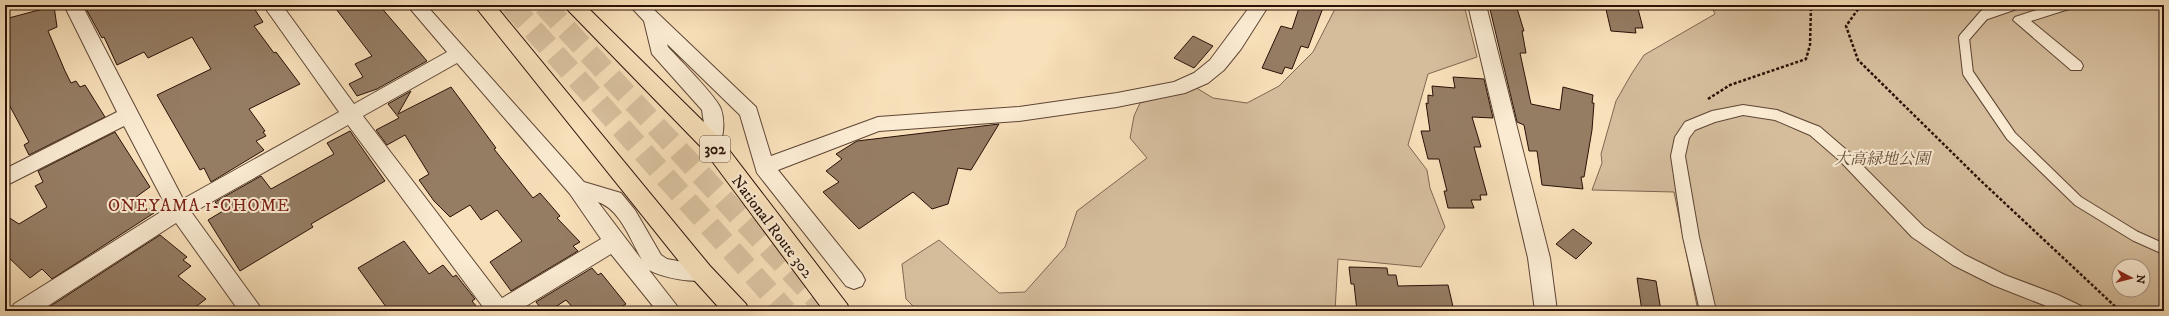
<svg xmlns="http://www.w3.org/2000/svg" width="2169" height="316" viewBox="0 0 2169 316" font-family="'IM FELL DW Pica','Noto Serif JP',serif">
<rect width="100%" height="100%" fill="#f8e0ba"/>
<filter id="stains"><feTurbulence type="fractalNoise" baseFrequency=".005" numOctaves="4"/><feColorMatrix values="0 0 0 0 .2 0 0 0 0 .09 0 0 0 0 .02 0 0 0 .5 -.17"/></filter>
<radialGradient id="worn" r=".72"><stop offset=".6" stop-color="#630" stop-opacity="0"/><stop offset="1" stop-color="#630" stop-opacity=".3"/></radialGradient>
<g fill="#d5bd9c" stroke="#806752" fill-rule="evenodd">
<path d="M 1337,5 L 1464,5 L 1477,57 L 1428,74 L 1408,145 L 1427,170 L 1430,188 L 1445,227 L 1421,267 L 1338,259 L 1335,311 L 918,311 L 906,299 L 902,264 L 939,240 L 999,293 L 1025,292 L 1065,247 L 1077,211 L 1147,158 L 1130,138 L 1134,116 L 1140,103 L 1195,87 L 1213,98 L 1247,103 L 1279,86 L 1313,52 Z"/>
<path d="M 1711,5 L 2164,5 L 2164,311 L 1698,311 L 1674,192 L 1592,190 L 1602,163 L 1601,154 L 1616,101 L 1632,73 L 1644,55 L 1715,14 ZM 2119,266 L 2143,266 L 2143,290 L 2119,290 Z"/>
</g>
<g fill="#957d64" stroke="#2a1107">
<path d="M 96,5 L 252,5 L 263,22 L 254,26 L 274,53 L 276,52 L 300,84 L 249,109 L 265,131 L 263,132 L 266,136 L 256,141 L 264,150 L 211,182 L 204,168 L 200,170 L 157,95 L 211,69 L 192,37 L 148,58 L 144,52 L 117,65 L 104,37 L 102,38 L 86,9 Z"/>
<path d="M 333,5 L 379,5 L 427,61 L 377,89 L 357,96 L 349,84 L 363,77 L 355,64 L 372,56 Z"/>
<path d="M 1300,5 L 1324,5 L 1308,48 L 1301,46 L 1292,69 L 1285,67 L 1282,74 L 1262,68 L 1281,26 L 1292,29 Z"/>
<path d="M 1489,5 L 1516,5 L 1524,31 L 1522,31 L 1526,53 L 1520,53 L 1531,104 L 1560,110 L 1563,87 L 1593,95 L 1592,103 L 1594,103 L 1592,130 L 1584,177 L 1581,177 L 1583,189 L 1542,185 L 1537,151 L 1529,151 L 1524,125 L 1517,122 Z"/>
<path d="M 1605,5 L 1637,5 L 1643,28 L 1635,28 L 1636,33 L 1611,31 Z"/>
<path d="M 54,6 L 57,27 L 48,31 L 65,71 L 71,83 L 76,81 L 80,87 L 85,85 L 105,117 L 29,155 L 24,145 L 29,142 L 5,97 L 5,19 Z"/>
<path d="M 1193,36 L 1213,46 L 1194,68 L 1174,58 Z"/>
<path d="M 1453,77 L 1484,79 L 1493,118 L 1472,117 L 1481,147 L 1474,147 L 1487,195 L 1480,195 L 1481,200 L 1471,200 L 1474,208 L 1448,208 L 1444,191 L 1447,191 L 1439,159 L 1428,159 L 1421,131 L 1430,131 L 1426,103 L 1428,104 L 1428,95 L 1433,96 L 1432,86 L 1455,88 Z"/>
<path d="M 451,87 L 496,148 L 494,149 L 533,198 L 540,193 L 560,216 L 557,218 L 580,242 L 573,246 L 578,251 L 511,291 L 490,262 L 522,241 L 497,210 L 481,220 L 470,205 L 450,217 L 434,201 L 419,180 L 429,174 L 405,135 L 387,145 L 376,130 L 399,118 L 388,104 L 411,91 L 398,114 Z"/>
<path d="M 999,124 L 971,170 L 958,168 L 948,204 L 932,209 L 913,192 L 859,229 L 823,192 L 839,182 L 826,171 L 842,159 L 836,154 L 857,141 Z"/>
<path d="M 350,131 L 385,181 L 311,224 L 313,227 L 240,271 L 208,220 L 223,211 L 215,202 L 261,176 L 271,189 L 334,154 L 327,143 Z"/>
<path d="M 115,132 L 150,187 L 136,197 L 154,213 L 52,279 L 42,269 L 30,278 L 5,254 L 5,215 L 19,224 L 47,207 L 35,186 L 43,182 L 38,171 Z"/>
<path d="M 1573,229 L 1592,243 L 1576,259 L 1556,244 Z"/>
<path d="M 160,235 L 187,257 L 183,260 L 191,266 L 178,276 L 206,299 L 190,311 L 43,311 Z"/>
<path d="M 404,241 L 429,274 L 443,265 L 453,277 L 456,275 L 475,299 L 472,301 L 480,311 L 389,311 L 358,268 Z"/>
<path d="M 1349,267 L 1387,268 L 1388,275 L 1396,275 L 1398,286 L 1448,285 L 1454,311 L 1357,311 L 1354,284 L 1351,284 Z"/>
<path d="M 592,268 L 598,275 L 601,273 L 626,304 L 615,311 L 576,311 L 566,300 L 549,311 L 543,311 L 536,302 Z"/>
<path d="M 1637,278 L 1656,281 L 1661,311 L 1642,311 Z"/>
</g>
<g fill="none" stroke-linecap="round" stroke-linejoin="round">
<g stroke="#d9c19f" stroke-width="22" stroke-dasharray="22 11" stroke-linecap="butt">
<path d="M 511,5 L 786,311"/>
<path d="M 544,5 L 827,311"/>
</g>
<g stroke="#5e4534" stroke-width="12">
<path id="service" d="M 2013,5 L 1984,15 L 1964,38 L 1968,73 L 2011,136 L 2078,201 L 2135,236 L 2164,249"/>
</g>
<g stroke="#5e4534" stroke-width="2">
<g id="pedestrian">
<path d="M 2052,5 L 2074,5 L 2072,8 L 2031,21 L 2081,62 L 2083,66 L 2081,70 L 2071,70 L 2013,20 L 2015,17 Z"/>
<path d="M 1743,105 L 1777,110 L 1820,127 L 1850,153 L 1924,227 L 1965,255 L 2005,275 L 2058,295 L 2081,306 L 2083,311 L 2059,311 L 1993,285 L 1953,265 L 1912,237 L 1840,161 L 1810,135 L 1775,120 L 1743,115 L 1715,122 L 1695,130 L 1689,138 L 1685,156 L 1699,237 L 1716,311 L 1700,311 L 1683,237 L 1671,156 L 1675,137 L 1685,122 L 1712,111 Z"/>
</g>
</g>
<g stroke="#5e4534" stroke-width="2">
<g id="minor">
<path d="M 64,5 L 82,5 L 183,199 L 339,112 L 263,5 L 282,5 L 354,104 L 447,52 L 407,5 L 426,5 L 584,182 L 621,193 L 635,210 L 661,255 L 667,259 L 710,267 L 713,273 L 710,279 C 695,284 663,278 649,270 L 681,311 L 657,311 L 611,254 L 518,311 L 486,311 L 348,125 L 192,213 L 263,311 L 239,311 L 176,223 L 40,311 L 11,311 L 14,304 L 167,208 L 124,126 L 5,186 L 5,169 L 117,112 ZM 457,63 L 570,194 L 601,239 L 502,298 L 363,116 ZM 598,202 C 620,209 631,241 642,260 Z"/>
<path d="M 629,5 L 649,5 L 756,107 L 771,156 L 878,117 L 1019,107 L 1117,93 L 1174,82 L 1194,73 L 1210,60 L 1251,5 L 1269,5 L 1241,49 L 1224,70 L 1208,83 L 1185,93 L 1117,107 L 1019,121 L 879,131 L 778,170 L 862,274 L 865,280 L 862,286 L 854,289 L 846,286 L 757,173 L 740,115 L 667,44 L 668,47 C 678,58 717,97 721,109 C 725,121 724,137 718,148 L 711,151 L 704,148 L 701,143 L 704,124 L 702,110 L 652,54 L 644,21 Z"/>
<path d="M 1468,5 L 1486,5 L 1550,258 L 1557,311 L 1535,311 L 1528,258 Z"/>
</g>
</g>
<g stroke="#2a1107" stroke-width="2">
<g id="trunk">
<path d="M 474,5 L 495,5 L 710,266 L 746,304 L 749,311 L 722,311 L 694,280 Z"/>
<path d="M 563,5 L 585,5 L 719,137 L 847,304 L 850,311 L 824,311 L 703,149 Z"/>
</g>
</g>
<g stroke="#2a1107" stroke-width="2.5" stroke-dasharray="3 2" stroke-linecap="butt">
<path d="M 1861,5 L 1846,26 L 1858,60 L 1980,180 L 2120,311"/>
<path d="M 1708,99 L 1730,85 L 1806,59 L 1810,45 L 1811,7 L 1820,5"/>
</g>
<use href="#service" stroke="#faebd2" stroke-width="10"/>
<use href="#pedestrian" fill="#faebd2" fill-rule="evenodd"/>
<use href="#minor" fill="#faebd2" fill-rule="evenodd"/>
<use href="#trunk" fill="#f8e0ba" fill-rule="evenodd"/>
</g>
<g text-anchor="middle" stroke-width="4" stroke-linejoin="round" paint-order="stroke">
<rect fill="#faebd2" stroke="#685244" stroke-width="1" x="700" y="136" width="30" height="26" rx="3"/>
<g font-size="15" font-weight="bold" fill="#2a1107">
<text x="715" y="154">302</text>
</g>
<g font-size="16" font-style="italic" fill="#664d3b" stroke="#faebd2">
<text x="1882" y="164">大高緑地公園</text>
</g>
<g font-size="16" fill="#2a1107" stroke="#faebd2">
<text transform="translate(773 226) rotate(53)" y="6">National Route 302</text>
</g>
<g font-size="17" letter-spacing="1" fill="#7a1f14" stroke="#faebd2">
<text x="199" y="211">ONEYAMA 1-CHOME</text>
</g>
</g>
<rect width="2169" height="316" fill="none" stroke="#f8e0ba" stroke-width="20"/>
<rect x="6" y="6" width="2157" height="304" fill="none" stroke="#2a1107" stroke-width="2"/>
<rect x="10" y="10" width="2149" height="296" fill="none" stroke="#2a1107"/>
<g transform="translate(2131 278) rotate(97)"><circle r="19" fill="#faebd2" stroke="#a79481"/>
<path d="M0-3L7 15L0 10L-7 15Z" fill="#8f2418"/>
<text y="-6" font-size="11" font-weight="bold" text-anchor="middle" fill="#2a1107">N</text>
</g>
<rect width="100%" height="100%" filter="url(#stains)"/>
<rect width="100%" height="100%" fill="url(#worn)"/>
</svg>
